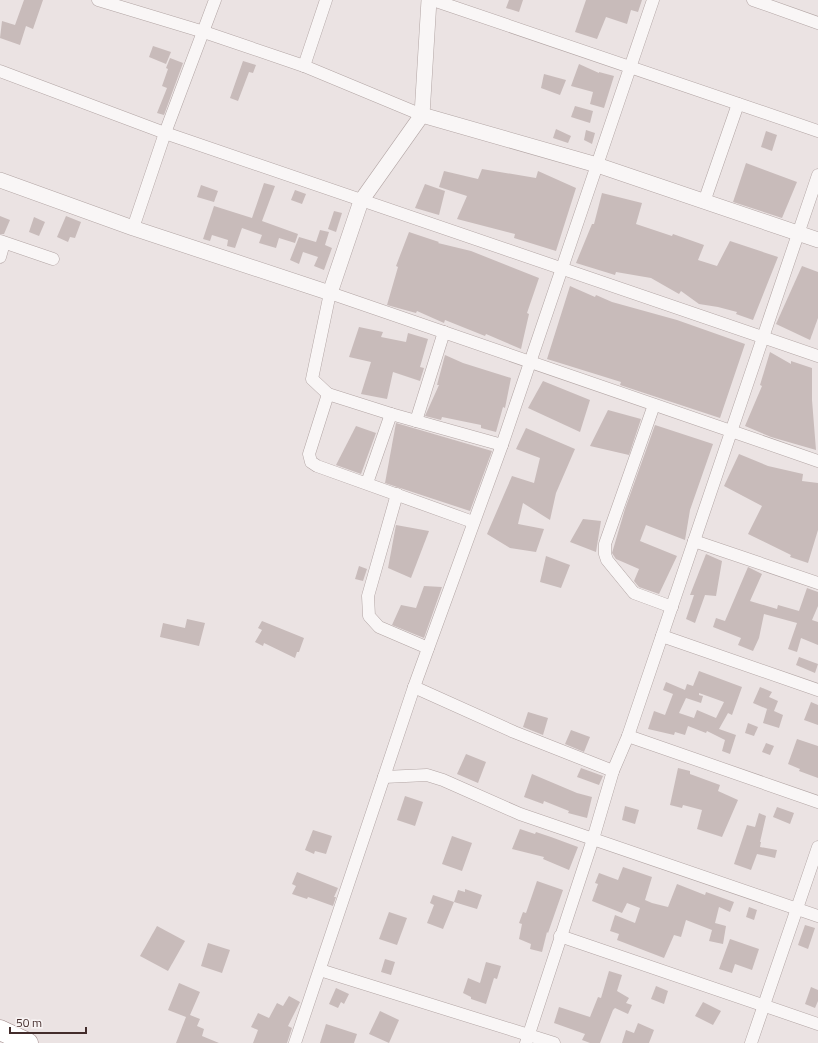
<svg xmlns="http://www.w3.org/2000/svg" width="818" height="1043" viewBox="0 0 818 1043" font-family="'Titillium Web',sans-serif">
<rect width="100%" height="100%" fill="#ebe3e3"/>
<g fill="#c8bbba" fill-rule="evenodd">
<path d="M 24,0 L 43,0 L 33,29 L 26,26 L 20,45 L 0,38 L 2,21 L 15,25 Z"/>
<path d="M 509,0 L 523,0 L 519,12 L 506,8 Z"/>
<path d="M 586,0 L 642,0 L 638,12 L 631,10 L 627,24 L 606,17 L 597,39 L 575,32 Z"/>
<path d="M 153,46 L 171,52 L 166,64 L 149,57 Z"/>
<path d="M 170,58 L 183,63 L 164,115 L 157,113 L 167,88 L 162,86 L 168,69 L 166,68 Z"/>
<path d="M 243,61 L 256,65 L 253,73 L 249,72 L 238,101 L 230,98 Z"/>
<path d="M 579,64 L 599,73 L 599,72 L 614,76 L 604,108 L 590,104 L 593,92 L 571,86 Z"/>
<path d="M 544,74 L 566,80 L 560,95 L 541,88 Z"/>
<path d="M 575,106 L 593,111 L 590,123 L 571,117 Z"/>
<path d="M 556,129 L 571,136 L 568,143 L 553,138 Z"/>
<path d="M 586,130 L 595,133 L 592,144 L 584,140 Z"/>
<path d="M 766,131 L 777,135 L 772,151 L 761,147 Z"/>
<path d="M 746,163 L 797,182 L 782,218 L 733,202 Z"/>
<path d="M 482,169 L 536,178 L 538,171 L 576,188 L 556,251 L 514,238 L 515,234 L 457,219 L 467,196 L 439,187 L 444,171 L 478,179 Z"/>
<path d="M 264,183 L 275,186 L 262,221 L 298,234 L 295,243 L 279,238 L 276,248 L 259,243 L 262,235 L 242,228 L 235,248 L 227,246 L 228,240 L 212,235 L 210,241 L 203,239 L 214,206 L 252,218 Z"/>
<path d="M 425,184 L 445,191 L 439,215 L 415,208 Z"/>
<path d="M 201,185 L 218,191 L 214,202 L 197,197 Z"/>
<path d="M 295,190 L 306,194 L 302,204 L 291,200 Z"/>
<path d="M 602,193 L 642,203 L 636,224 L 672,236 L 673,234 L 704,245 L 698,260 L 717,266 L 730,241 L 778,257 L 753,320 L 736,314 L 737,312 L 718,307 L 699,304 L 681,291 L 679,294 L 651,278 L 616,272 L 615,275 L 576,263 L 592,224 L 594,224 Z"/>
<path d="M 334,211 L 342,213 L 336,232 L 328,229 Z"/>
<path d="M 0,216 L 10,220 L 4,234 L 0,234 Z"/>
<path d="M 66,216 L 81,222 L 75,238 L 70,237 L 68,242 L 57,237 Z"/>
<path d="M 34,217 L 45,222 L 39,236 L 29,232 Z"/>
<path d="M 320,230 L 329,232 L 325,245 L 332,248 L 324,270 L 314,266 L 318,257 L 303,252 L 299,264 L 290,260 L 299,237 L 316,242 Z"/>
<path d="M 409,232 L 439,242 L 438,243 L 471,251 L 539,278 L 527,313 L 529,314 L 521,349 L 486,334 L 485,336 L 445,320 L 444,323 L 417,311 L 416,313 L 387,305 L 398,267 L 396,266 Z"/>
<path d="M 802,266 L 818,272 L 818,318 L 810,340 L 776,324 Z"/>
<path d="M 570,286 L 595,297 L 596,295 L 612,302 L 677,320 L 745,344 L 720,418 L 620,385 L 621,382 L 547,359 Z"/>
<path d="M 359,327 L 383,332 L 381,337 L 406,342 L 408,333 L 428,339 L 420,367 L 424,368 L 420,381 L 393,372 L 387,399 L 361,394 L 371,362 L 349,357 Z"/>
<path d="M 770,352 L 791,364 L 791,361 L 812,368 L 812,400 L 816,450 L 771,437 L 745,426 L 762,386 L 760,385 Z"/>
<path d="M 445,355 L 463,363 L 511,378 L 505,408 L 503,407 L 496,432 L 481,428 L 481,425 L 442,417 L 441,420 L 425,416 L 439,385 L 437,385 Z"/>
<path d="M 543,381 L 590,400 L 580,432 L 528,408 Z"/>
<path d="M 608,410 L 641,419 L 629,455 L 590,446 Z"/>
<path d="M 396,423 L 492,451 L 470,511 L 385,483 Z"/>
<path d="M 655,425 L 713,444 L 690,510 L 685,540 L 646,525 L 640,541 L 677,556 L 659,594 L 639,587 L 634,581 L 639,569 L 616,559 L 612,553 L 625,509 Z"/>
<path d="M 356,426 L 376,433 L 361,474 L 336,465 Z"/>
<path d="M 526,428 L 575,449 L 556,493 L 550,520 L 523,503 L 518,524 L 544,529 L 536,552 L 510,548 L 487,534 L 512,476 L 534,483 L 540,458 L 516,449 Z"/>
<path d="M 739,454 L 768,466 L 803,474 L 802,481 L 818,483 L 818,530 L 808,563 L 790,557 L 791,555 L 748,534 L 762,506 L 724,486 Z"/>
<path d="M 583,519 L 601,521 L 596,552 L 570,542 Z"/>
<path d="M 396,525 L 429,531 L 411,578 L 388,568 Z"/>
<path d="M 706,554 L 722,561 L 716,596 L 705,595 L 695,623 L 686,619 L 694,595 L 690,595 Z"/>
<path d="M 546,556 L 570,565 L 561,588 L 540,582 Z"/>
<path d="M 359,566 L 367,569 L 363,581 L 355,579 Z"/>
<path d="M 748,567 L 762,574 L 750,601 L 777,609 L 778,605 L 799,611 L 807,588 L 818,592 L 818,606 L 812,620 L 818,622 L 818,645 L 801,638 L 797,652 L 788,649 L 797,623 L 764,614 L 759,638 L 753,651 L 738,645 L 741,638 L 713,627 L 716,618 L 725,621 Z"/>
<path d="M 424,586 L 442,587 L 424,638 L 392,625 L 401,605 L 416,608 Z"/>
<path d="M 187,619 L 205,623 L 199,646 L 160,637 L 163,623 L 185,628 Z"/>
<path d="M 262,621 L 304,638 L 299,652 L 297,652 L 295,658 L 264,643 L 263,646 L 255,642 L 262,630 L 258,628 Z"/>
<path d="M 799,657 L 818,664 L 815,673 L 796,665 Z"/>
<path d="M 699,671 L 742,687 L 732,715 L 728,713 L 719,729 L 736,735 L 730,754 L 722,751 L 725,740 L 707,731 L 706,733 L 688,726 L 685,735 L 675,732 L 674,735 L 648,729 L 654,711 L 665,715 L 673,694 L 663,690 L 666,682 L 685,690 L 687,684 L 693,686 ZM 699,693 L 724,702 L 716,718 L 697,710 L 694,718 L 679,713 L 686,698 L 701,703 L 703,696 L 699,695 Z"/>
<path d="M 760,687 L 772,692 L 769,697 L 778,701 L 774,711 L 783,715 L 779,728 L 763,723 L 767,709 L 772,711 L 753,703 Z"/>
<path d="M 811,702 L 818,705 L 818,725 L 804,720 Z"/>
<path d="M 528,712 L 548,718 L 543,735 L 523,727 Z"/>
<path d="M 748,723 L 758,727 L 754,736 L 745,733 Z"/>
<path d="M 571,730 L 590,737 L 584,752 L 565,744 Z"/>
<path d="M 797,739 L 818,746 L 818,778 L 799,771 L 800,769 L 788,764 Z"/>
<path d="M 766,743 L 774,746 L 770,755 L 762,752 Z"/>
<path d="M 466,754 L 486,762 L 478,783 L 457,774 Z"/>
<path d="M 581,768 L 603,776 L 599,785 L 577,777 Z"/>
<path d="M 678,768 L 690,771 L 690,774 L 720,785 L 718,791 L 738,800 L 722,837 L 697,829 L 702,810 L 683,805 L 682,808 L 670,805 Z"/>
<path d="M 532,774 L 577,793 L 592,797 L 587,818 L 568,813 L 569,811 L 544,801 L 543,804 L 524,797 Z"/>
<path d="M 405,796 L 423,802 L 415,826 L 397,820 Z"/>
<path d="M 625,806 L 639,810 L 635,824 L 622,820 Z"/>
<path d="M 777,807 L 794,813 L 790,824 L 773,817 Z"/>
<path d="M 759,813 L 766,816 L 760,842 L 761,842 L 760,847 L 777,850 L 775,858 L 757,854 L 751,870 L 734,864 L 747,825 L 755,827 Z"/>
<path d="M 520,829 L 535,834 L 536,832 L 551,837 L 578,847 L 569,870 L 543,859 L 544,857 L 512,849 Z"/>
<path d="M 313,830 L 332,836 L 326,854 L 315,851 L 314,854 L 305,850 Z"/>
<path d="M 452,836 L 472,843 L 462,871 L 442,864 Z"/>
<path d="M 623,867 L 652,877 L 645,900 L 652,903 L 668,907 L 677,884 L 705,895 L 706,892 L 734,902 L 730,912 L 719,907 L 715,923 L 726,926 L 723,944 L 709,941 L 712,930 L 686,920 L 681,937 L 674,935 L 664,958 L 617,940 L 619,934 L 610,931 L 615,915 L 635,923 L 640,908 L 627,903 L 622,913 L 592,901 L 598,884 L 595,883 L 599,873 L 618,880 Z"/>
<path d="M 297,872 L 338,888 L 334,897 L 336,897 L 333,906 L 308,897 L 307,899 L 292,894 L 296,886 L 292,884 Z"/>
<path d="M 537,881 L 563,890 L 548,933 L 547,932 L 542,952 L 530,949 L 531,944 L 519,939 L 522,924 L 519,923 L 523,912 L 526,913 Z"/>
<path d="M 465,889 L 482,895 L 477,909 L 454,902 L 458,890 L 465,892 Z"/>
<path d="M 433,895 L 454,902 L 443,929 L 427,923 L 434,905 L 430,903 Z"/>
<path d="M 749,907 L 757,910 L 754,920 L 746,917 Z"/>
<path d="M 389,912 L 407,918 L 397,945 L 379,939 Z"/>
<path d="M 805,925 L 815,928 L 808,949 L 798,945 Z"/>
<path d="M 157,926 L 185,941 L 168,971 L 140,956 Z"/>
<path d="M 730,939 L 759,949 L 752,970 L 735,964 L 732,973 L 719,969 Z"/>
<path d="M 208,943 L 230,950 L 222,973 L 201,966 Z"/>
<path d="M 385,959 L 395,962 L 391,975 L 381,972 Z"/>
<path d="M 486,962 L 501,966 L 497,979 L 494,978 L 486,1004 L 471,999 L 471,997 L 463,993 L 468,978 L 480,983 Z"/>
<path d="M 609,971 L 622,975 L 617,991 L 629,998 L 626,1003 L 632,1005 L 628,1014 L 615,1008 L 613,1010 L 600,1043 L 590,1043 L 582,1040 L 585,1034 L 554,1023 L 559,1007 L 590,1017 L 598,997 L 601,998 Z"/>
<path d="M 179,983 L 200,992 L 190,1015 L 200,1019 L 197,1026 L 204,1029 L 202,1036 L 219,1043 L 176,1043 L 186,1017 L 168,1010 Z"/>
<path d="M 656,986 L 668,991 L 664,1004 L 651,999 Z"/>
<path d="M 811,987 L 818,990 L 818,1001 L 815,1008 L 805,1004 Z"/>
<path d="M 336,988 L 349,994 L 344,1004 L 341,1002 L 338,1008 L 329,1004 Z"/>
<path d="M 289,996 L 300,1002 L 288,1026 L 292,1028 L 287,1043 L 253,1043 L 258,1030 L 251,1027 L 258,1013 L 269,1018 L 277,1003 L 283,1006 Z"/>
<path d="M 703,1002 L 721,1011 L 713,1025 L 695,1016 Z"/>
<path d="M 380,1011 L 399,1020 L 389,1043 L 369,1034 Z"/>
<path d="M 638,1023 L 654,1030 L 649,1043 L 622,1043 L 626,1030 L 634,1033 Z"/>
<path d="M 326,1024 L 357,1034 L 354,1043 L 320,1043 Z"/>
</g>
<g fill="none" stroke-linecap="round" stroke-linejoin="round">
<g stroke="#b2a5a4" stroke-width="13">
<g id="minor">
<path d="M 98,0 L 204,32 L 304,66 L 422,115"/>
<path d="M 433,0 L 818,131"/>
<path d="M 753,0 L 818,23"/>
<path d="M 304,66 L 326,0"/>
<path d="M 0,71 L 165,133 L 818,356"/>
<path d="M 704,202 L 738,104"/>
<path d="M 133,228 L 165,133 L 215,0"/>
<path d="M 0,241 L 53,259"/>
<path d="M 0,257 L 4,243"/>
<path d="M 328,394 L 391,414 L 502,445"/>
<path d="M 654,405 L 605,544 L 605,554 L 607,560 L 634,593 L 672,607"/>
<path d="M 416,421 L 444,332"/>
<path d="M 367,483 L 391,414"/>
<path d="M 397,494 L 368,596 L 369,616 L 379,627 L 428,648"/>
<path d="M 473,522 L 317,466 L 311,462 L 309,454 L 328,394 L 312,379 L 330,293 L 818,461"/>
<path d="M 694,541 L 818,583"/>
<path d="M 662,636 L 818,690"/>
<path d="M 414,687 L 514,732 L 613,771"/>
<path d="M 628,736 L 818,802"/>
<path d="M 384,777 L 427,775 L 443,780 L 520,814 L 818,916"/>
<path d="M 560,936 L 818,1024"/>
<path d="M 320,970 L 554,1043"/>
<path d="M 295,1043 L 414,687 L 502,445 L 653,0"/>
<path d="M 526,1043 L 593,839 L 613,771 L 628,736 L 818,175"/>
<path d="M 751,1043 L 818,847"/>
</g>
</g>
<g stroke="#b2a5a4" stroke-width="16">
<g id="tertiary">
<path d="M 422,115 L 597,165 L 818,240"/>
<path d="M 0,180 L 133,228 L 330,293 L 361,201 L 422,115 L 429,0"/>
</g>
</g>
<g stroke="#a18b8b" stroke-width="21">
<path id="trunk" d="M 0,1030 L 28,1043"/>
</g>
<use href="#minor" stroke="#f9f6f6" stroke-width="12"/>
<use href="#tertiary" stroke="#f9f6f6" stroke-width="15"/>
<use href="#trunk" stroke="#fff" stroke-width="20"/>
</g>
<path d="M10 1027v6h76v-6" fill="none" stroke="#432c2b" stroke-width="2"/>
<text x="16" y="1027" font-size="12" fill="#432c2b" stroke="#f8f3f3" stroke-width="3" paint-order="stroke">50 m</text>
</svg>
